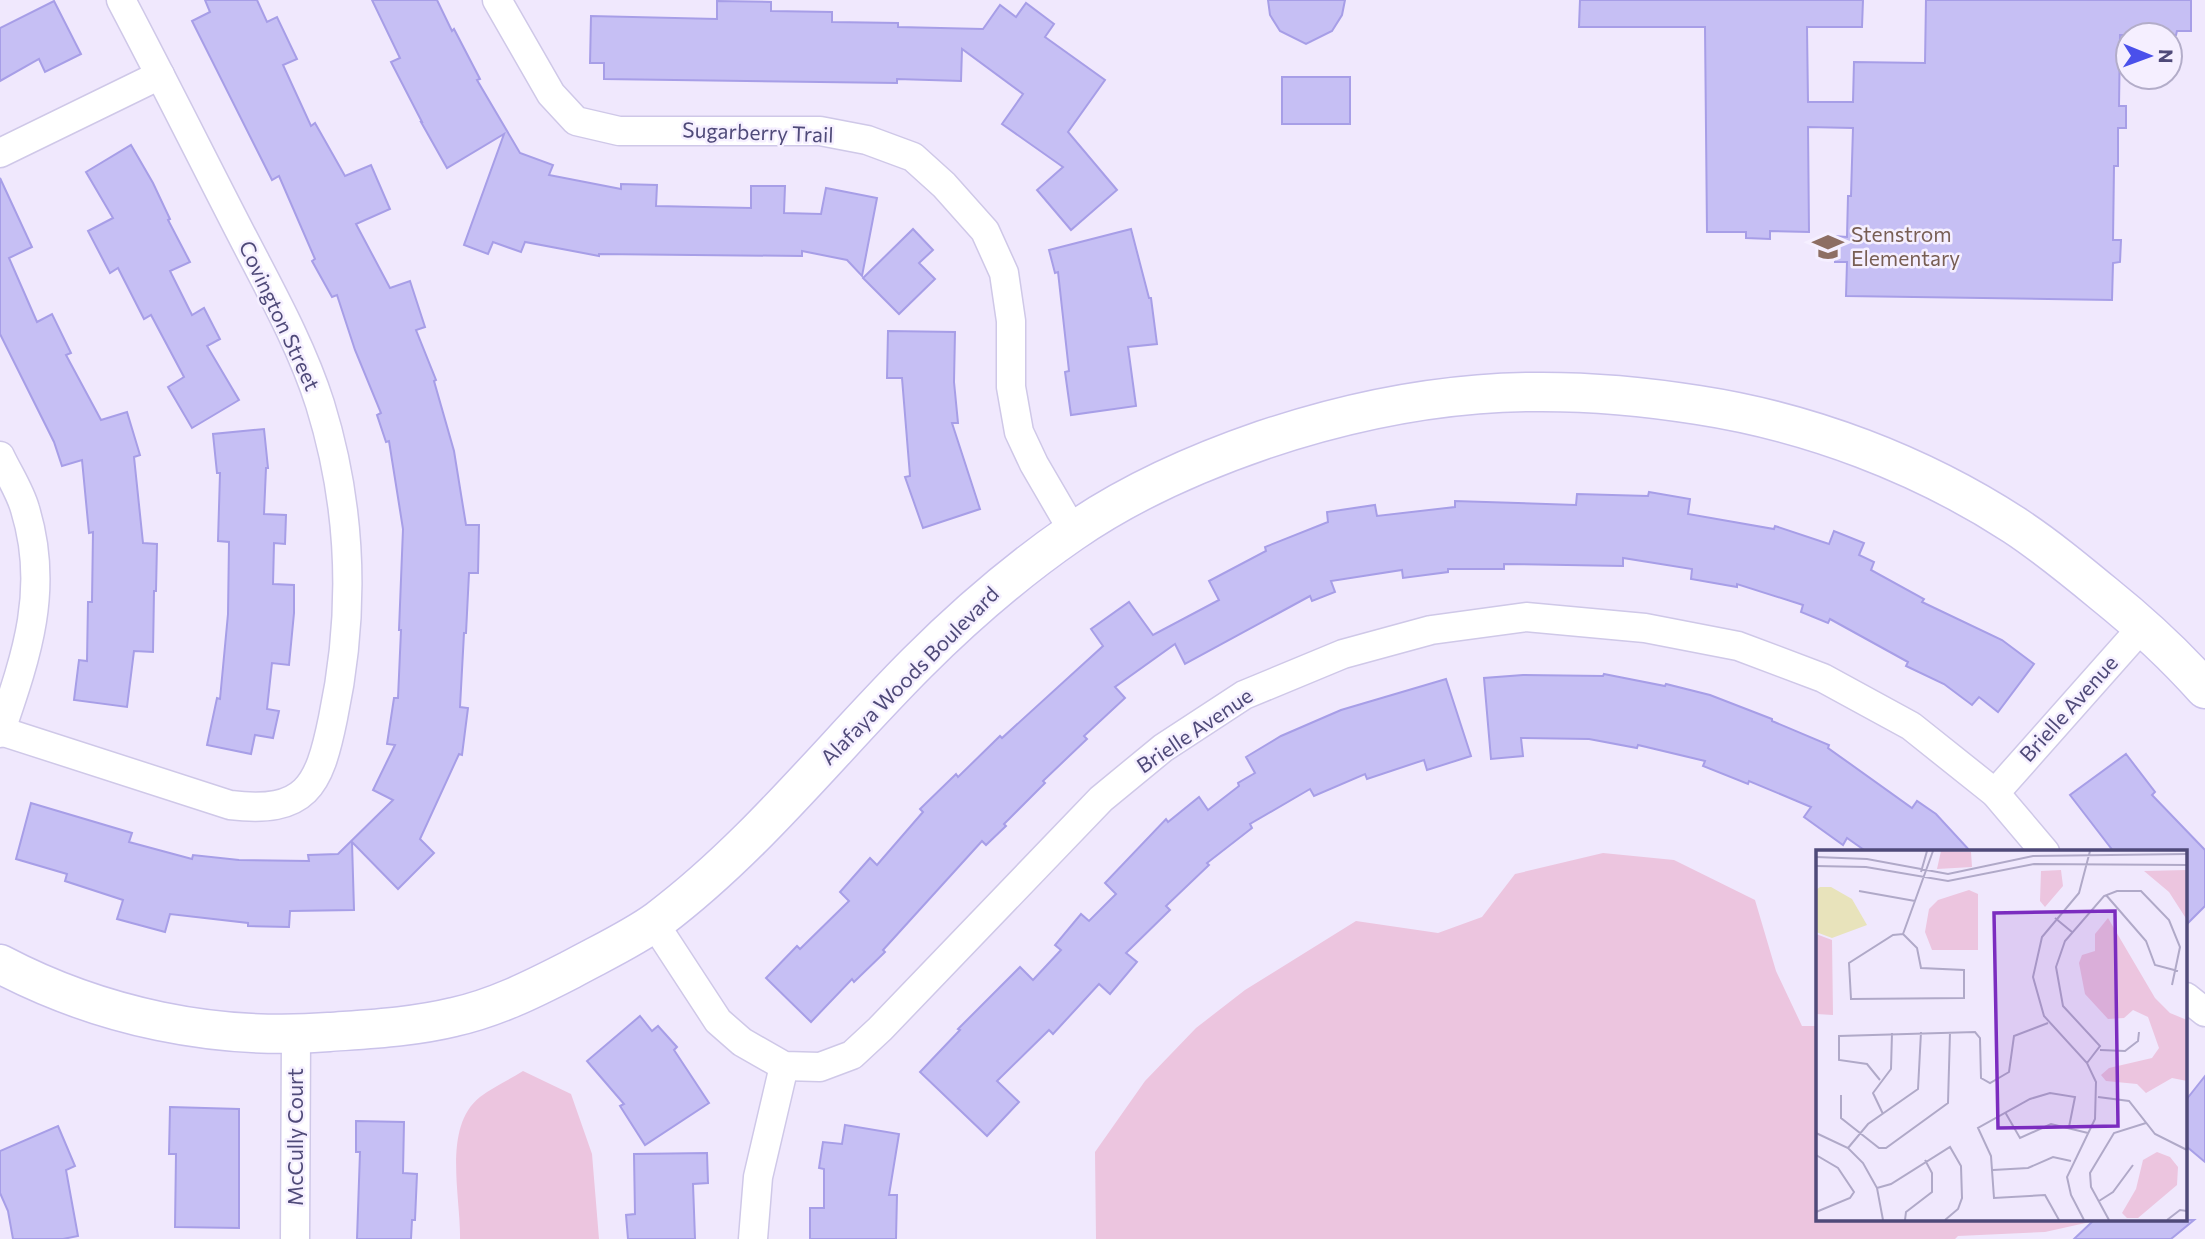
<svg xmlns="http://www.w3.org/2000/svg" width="2205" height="1239" viewBox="0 0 2205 1239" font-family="Commissioner,sans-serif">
<rect width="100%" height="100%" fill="#f0e8fd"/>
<g fill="#ecc5df">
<path d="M 1603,853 L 1674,860 L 1755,900 L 1776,971 L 1802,1026 L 1818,1026 L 1818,1220 L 2099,1220 L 2045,1232 L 1958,1236 L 1955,1239 L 1096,1239 L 1095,1152 L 1145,1081 L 1196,1028 L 1245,990 L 1356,921 L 1438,933 L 1482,917 L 1515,874 Z"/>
<path d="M 523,1071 L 571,1094 L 592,1154 L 599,1239 L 460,1239 C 461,1197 442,1127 480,1097 C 493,1087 509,1080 523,1071 Z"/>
</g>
<g fill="#c6bff4" stroke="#a79ee7" stroke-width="2">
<path d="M 205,0 L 257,0 L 267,22 L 277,17 L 297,59 L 283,65 L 311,126 L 315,123 L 345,176 L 371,165 L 390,209 L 356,224 L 390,288 L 410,281 L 425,327 L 416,330 L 436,380 L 434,381 L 454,451 L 466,525 L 479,525 L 478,573 L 469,573 L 466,633 L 464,633 L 460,707 L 468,708 L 462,755 L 459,754 L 420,839 L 434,853 L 398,889 L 352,842 L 354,910 L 290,911 L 289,927 L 248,926 L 248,923 L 170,914 L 165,932 L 117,919 L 123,900 L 65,881 L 67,874 L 16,859 L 31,803 L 132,833 L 129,842 L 192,859 L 193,855 L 239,860 L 309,861 L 308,855 L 338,854 L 393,800 L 373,790 L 395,745 L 387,744 L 394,698 L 398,698 L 401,630 L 399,630 L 403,529 L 389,441 L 386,442 L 377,415 L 381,413 L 355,350 L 337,295 L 332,297 L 312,261 L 315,259 L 279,176 L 272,180 L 192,21 L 210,12 Z"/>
<path d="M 372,0 L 437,0 L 452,31 L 454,29 L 480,79 L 477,80 L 520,153 L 553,165 L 549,175 L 621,189 L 621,184 L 657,185 L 656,206 L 751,208 L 751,186 L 785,186 L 784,213 L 821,214 L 826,188 L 877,198 L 862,276 L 847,260 L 802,251 L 802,256 L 599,254 L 599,256 L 525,242 L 521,252 L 493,242 L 488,254 L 464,245 L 504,134 L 447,168 L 421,122 L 422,122 L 391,62 L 400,58 Z"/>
<path d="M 1268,0 L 1345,0 L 1342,15 L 1332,31 L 1306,44 L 1280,31 L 1270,15 Z"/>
<path d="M 1580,0 L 1863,0 L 1862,27 L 1807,27 L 1808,102 L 1853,102 L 1854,62 L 1925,63 L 1926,0 L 2191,0 L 2191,31 L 2177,31 L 2176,35 L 2120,35 L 2119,106 L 2126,106 L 2126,128 L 2118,128 L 2118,166 L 2114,166 L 2113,240 L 2121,240 L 2120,262 L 2113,263 L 2112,300 L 1846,296 L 1847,262 L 1835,262 L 1835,236 L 1847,237 L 1848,196 L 1851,196 L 1853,128 L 1808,127 L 1809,232 L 1770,231 L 1770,239 L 1746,238 L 1746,232 L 1707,232 L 1705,27 L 1579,27 Z"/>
<path d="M 54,1 L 81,54 L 45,72 L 39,59 L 0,81 L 0,28 Z"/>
<path d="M 717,1 L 771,2 L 771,11 L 832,12 L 832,22 L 898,23 L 898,27 L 983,29 L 1000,5 L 1016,17 L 1026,3 L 1054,24 L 1045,37 L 1105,80 L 1068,132 L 1117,190 L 1071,230 L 1037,190 L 1063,167 L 1002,124 L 1023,94 L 962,49 L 961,81 L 897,79 L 897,83 L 604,79 L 604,63 L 590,63 L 591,16 L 717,19 Z"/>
<rect x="1282" y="77" width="68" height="47"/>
<path d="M 131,145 L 153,183 L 170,219 L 168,220 L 190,262 L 170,271 L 192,315 L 204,308 L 220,339 L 207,346 L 239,400 L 192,428 L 168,387 L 184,377 L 151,315 L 144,319 L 118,268 L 110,273 L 88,231 L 113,218 L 86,172 Z"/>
<path d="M 0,178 L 32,247 L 9,258 L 37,322 L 52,314 L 71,353 L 66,355 L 101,420 L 127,412 L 140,455 L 134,457 L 143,543 L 157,544 L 156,591 L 154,591 L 153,652 L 134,651 L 127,707 L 74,700 L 79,660 L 87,661 L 88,602 L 92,602 L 93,532 L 89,533 L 82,460 L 62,466 L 54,442 L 0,334 Z"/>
<path d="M 913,229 L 933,250 L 919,263 L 935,279 L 899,314 L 863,278 Z"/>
<path d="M 1131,229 L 1149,298 L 1151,298 L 1157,344 L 1128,347 L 1136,406 L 1071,415 L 1065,372 L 1069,371 L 1058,272 L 1055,273 L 1049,250 Z"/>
<path d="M 888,331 L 955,332 L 954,382 L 958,423 L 952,423 L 980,509 L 923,528 L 905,477 L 910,476 L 902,378 L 887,378 Z"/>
<path d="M 264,429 L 268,468 L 266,468 L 264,514 L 286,515 L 285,544 L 274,543 L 273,584 L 294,585 L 294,613 L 289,665 L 272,663 L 267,709 L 279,711 L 273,738 L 255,735 L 251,754 L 207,745 L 217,698 L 220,699 L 228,614 L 229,542 L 218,541 L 220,473 L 217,473 L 213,434 Z"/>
<path d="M 1649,492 L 1690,499 L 1688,514 L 1774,529 L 1775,526 L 1829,544 L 1834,531 L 1864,543 L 1859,555 L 1874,562 L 1871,570 L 1924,599 L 1922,602 L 2002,640 L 2034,664 L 1998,712 L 1979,697 L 1972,705 L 1944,684 L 1906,666 L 1908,662 L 1830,619 L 1828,623 L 1801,612 L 1803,605 L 1737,584 L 1737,587 L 1691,579 L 1692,569 L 1623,558 L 1623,566 L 1504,564 L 1504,569 L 1448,569 L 1448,572 L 1403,578 L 1402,570 L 1331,581 L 1335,592 L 1312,601 L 1310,596 L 1185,664 L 1175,644 L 1115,687 L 1125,698 L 1084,736 L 1087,739 L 1043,781 L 1045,783 L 1004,824 L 1006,826 L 986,845 L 982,841 L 883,950 L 885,952 L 854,982 L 852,979 L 811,1022 L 766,978 L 797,946 L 800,949 L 849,901 L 840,892 L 870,858 L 877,865 L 923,812 L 920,809 L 956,774 L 958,777 L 1000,736 L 1002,738 L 1103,646 L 1091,629 L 1129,602 L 1153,635 L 1219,600 L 1209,581 L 1266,551 L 1265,547 L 1328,522 L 1327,512 L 1375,505 L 1377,516 L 1455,507 L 1455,501 L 1576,505 L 1577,494 L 1648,496 Z"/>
<path d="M 1604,674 L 1665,686 L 1666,684 L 1710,695 L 1772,719 L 1772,721 L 1829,745 L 1828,748 L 1912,808 L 1917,801 L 1936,814 L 1971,852 L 1867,852 L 1847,838 L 1843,845 L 1804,817 L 1811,807 L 1749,781 L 1748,784 L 1703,766 L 1705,761 L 1638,745 L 1637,748 L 1589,739 L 1521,738 L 1523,756 L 1491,759 L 1484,678 L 1523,675 L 1603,676 Z"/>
<path d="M 1446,679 L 1471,756 L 1427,770 L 1424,760 L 1367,779 L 1365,774 L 1314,796 L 1310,789 L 1250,824 L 1252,828 L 1207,863 L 1209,865 L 1166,906 L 1170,910 L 1126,953 L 1137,962 L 1110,994 L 1099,984 L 1053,1034 L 1049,1030 L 997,1081 L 1019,1102 L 987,1136 L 920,1072 L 960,1030 L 958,1029 L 1020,967 L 1033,980 L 1061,950 L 1055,945 L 1081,914 L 1089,921 L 1116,894 L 1105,883 L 1166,819 L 1168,822 L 1199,797 L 1208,810 L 1239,786 L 1238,783 L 1255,773 L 1246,757 L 1281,736 L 1341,710 Z"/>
<path d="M 2126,754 L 2155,792 L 2152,795 L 2205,850 L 2205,906 L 2186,925 L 2186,852 L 2114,852 L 2070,795 Z"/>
<path d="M 640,1016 L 652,1031 L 658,1026 L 677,1047 L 674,1050 L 709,1103 L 645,1145 L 620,1106 L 624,1104 L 587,1061 Z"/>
<path d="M 2205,1076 L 2205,1162 L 2186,1146 L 2186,1100 Z"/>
<path d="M 170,1107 L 239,1109 L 239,1228 L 175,1227 L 176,1154 L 169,1154 Z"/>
<path d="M 356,1121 L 404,1122 L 403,1173 L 417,1174 L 415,1220 L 412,1220 L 411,1239 L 357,1239 L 360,1152 L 356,1152 Z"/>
<path d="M 845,1125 L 899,1134 L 889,1195 L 897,1195 L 896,1239 L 810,1239 L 810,1208 L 824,1208 L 824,1169 L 819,1168 L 823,1142 L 842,1144 Z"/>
<path d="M 58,1126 L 75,1166 L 66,1170 L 78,1236 L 63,1239 L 13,1239 L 8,1211 L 0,1193 L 0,1151 Z"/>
<path d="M 707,1153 L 708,1183 L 693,1184 L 695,1239 L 628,1239 L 626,1215 L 635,1214 L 634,1154 Z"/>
<path d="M 2094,1220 L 2194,1220 L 2171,1239 L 2074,1239 Z"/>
</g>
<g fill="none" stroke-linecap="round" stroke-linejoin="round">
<g stroke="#cfc8e8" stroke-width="31">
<g id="street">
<path d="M 497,0 L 551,94 L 576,121 L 619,131 L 820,131 L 867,140 L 913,157 L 944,185 L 985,231 L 1004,273 L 1011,321 L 1011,387 L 1019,432 L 1034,464 L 1073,531"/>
<path d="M 0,153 L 160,75"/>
<path d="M 0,456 C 8,473 20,491 25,509 C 50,590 26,657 0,733"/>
<path d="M 1,731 L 230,805 C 306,814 319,787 333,718 C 355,614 352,507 320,404 C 300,341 265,281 235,222 C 197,148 160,74 121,0"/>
<path d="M 1995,793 L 2144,625"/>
<path d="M 654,923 L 718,1021 L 742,1042 L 784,1066 L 820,1067 L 852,1055 L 880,1029 L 1101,799 L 1163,748 L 1244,695 L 1343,654 L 1431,630 L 1526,617 L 1645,628 L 1738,646 L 1823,678 L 1911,726 L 1995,793 L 2045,852"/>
<path d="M 2186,997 L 2205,1012"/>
<path d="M 295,1239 L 296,1035"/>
<path d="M 753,1239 L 758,1177 L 784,1066"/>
</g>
</g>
<g stroke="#cac2ea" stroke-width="41">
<path id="secondary" d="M 0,964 C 101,1017 216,1041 329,1032 C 370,1029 413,1027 454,1017 C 495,1008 533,989 570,970 C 599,954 632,939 658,920 C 756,846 831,749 917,663 C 965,615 1016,571 1071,533 C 1130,492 1196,463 1263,440 C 1412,390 1543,380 1698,405 C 1809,422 1920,464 2014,525 C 2046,546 2075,570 2104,594 C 2140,623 2174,654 2205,689"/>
</g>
<use href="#street" stroke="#fff" stroke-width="28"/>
<use href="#secondary" stroke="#fff" stroke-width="38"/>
</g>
<defs>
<g id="school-bare" transform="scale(2.415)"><path d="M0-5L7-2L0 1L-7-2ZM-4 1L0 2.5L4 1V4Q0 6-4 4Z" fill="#8d6e63" stroke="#f5efff" stroke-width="2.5" paint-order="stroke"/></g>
</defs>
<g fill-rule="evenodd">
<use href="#school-bare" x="1828" y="247"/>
</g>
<g text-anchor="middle" stroke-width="5" stroke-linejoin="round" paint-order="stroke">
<g font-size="21" fill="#4f4a79" stroke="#f5efff">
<text transform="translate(758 133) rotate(2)" y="7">Sugarberry Trail</text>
<text transform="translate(279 316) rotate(65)" y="7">Covington Street</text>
<text transform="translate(910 676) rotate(-45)" y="7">Alafaya Woods Boulevard</text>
<text transform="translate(2069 709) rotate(-48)" y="7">Brielle Avenue</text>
<text transform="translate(1195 731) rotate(-34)" y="7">Brielle Avenue</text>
<text transform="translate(296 1137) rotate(-90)" y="7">McCully Court</text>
</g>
<g font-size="21" fill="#785e54" stroke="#f5efff" text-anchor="start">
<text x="1851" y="242">Stenstrom<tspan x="1851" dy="24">Elementary</tspan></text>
</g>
</g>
<g transform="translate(1816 850)">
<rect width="371" height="371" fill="#f0e8fd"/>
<path d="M 125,1 L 155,2 L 156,17 L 121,19 ZM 245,20 L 247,36 L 229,57 L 224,51 L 225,21 ZM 371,20 L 371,70 L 353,42 L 328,21 ZM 153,40 L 162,44 L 162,100 L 116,100 L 109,82 L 113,59 L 122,50 ZM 292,68 L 339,148 L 354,163 L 371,170 L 371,231 L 356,228 L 330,243 L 321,234 L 290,231 L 285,225 L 293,218 L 336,208 L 343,198 L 332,167 L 317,160 L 308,168 L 292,169 L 269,144 L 263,113 L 266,105 L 279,101 L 279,84 ZM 0,84 L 16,90 L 17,165 L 0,164 ZM 341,302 L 354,307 L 362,317 L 361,335 L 322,368 L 311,368 L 306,363 L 320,339 L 327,310 Z" fill="#ecc5df"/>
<path d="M 4,37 L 15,37 L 36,49 L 51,75 L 16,88 L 0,82 L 0,40 Z" fill="#e8e3bb"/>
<path fill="none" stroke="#b0a9c8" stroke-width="2" d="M 0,7 L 51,9 L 132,24 L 217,6 L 371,4M 0,16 L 50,17 L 132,31 L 218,14 L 371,15M 105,22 L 111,1M 43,41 L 99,51M 290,45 L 330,91 L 339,115 L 362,121M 239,68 L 256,82M 87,84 L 101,98 L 105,118 L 148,120 L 148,148 L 35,149 L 33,113 L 77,85 ZM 87,84 L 117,1M 284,200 L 309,201 L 322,191 L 323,182M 271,213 L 284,196 L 247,156 L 240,117 L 249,91 L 288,46 L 301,41 L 325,41 L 353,70 L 364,97 L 356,135M 64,230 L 51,214 L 23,210 L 23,186 L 159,182 L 164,188 L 165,228 L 174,233 L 193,222 L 198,186 L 232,173M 25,245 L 25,268 L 63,298 L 70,298 L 132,253 L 134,182M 282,247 L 313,251 L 339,284 L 371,300M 189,262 L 204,288 L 235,274 L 272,283M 67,264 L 57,243 L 75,219 L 76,183M 0,283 L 32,298 L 47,313 L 61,338 L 67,370M 32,298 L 52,274 L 102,239 L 105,182M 0,305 L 22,318 L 38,342 L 34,348 L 0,362M 177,320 L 212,318 L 237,307 L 255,311M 61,338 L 75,334 L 134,297 L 145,316 L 146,348 L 142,359 L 129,370M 283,351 L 297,342 L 317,315M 89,370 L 90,362 L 116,342 L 116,323 L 109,310M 243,370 L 229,345 L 178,348 L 175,306 L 162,278 L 214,249 L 234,243 L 259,247 L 253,277M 268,370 L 255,345 L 251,327 L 279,269 L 280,232 L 271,213 L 228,166 L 217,127 L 226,87 L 263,43 L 274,1M 293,370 L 275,337 L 274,323 L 298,283 L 330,273M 351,370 L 364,360 L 371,361"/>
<path fill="#7b2cbf" fill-opacity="0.15" stroke="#7b2cbf" stroke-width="3.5" d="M 299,61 L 302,276 L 182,278 L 178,63 Z"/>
<rect width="371" height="371" fill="none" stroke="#4f4a79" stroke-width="3.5"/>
</g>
<g transform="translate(2149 56) rotate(91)"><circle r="33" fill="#f5efff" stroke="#b3adc9" stroke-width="2"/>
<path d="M0-5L12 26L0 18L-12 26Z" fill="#4a50eb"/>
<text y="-10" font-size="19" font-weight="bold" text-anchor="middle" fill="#4f4a79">N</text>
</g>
</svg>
